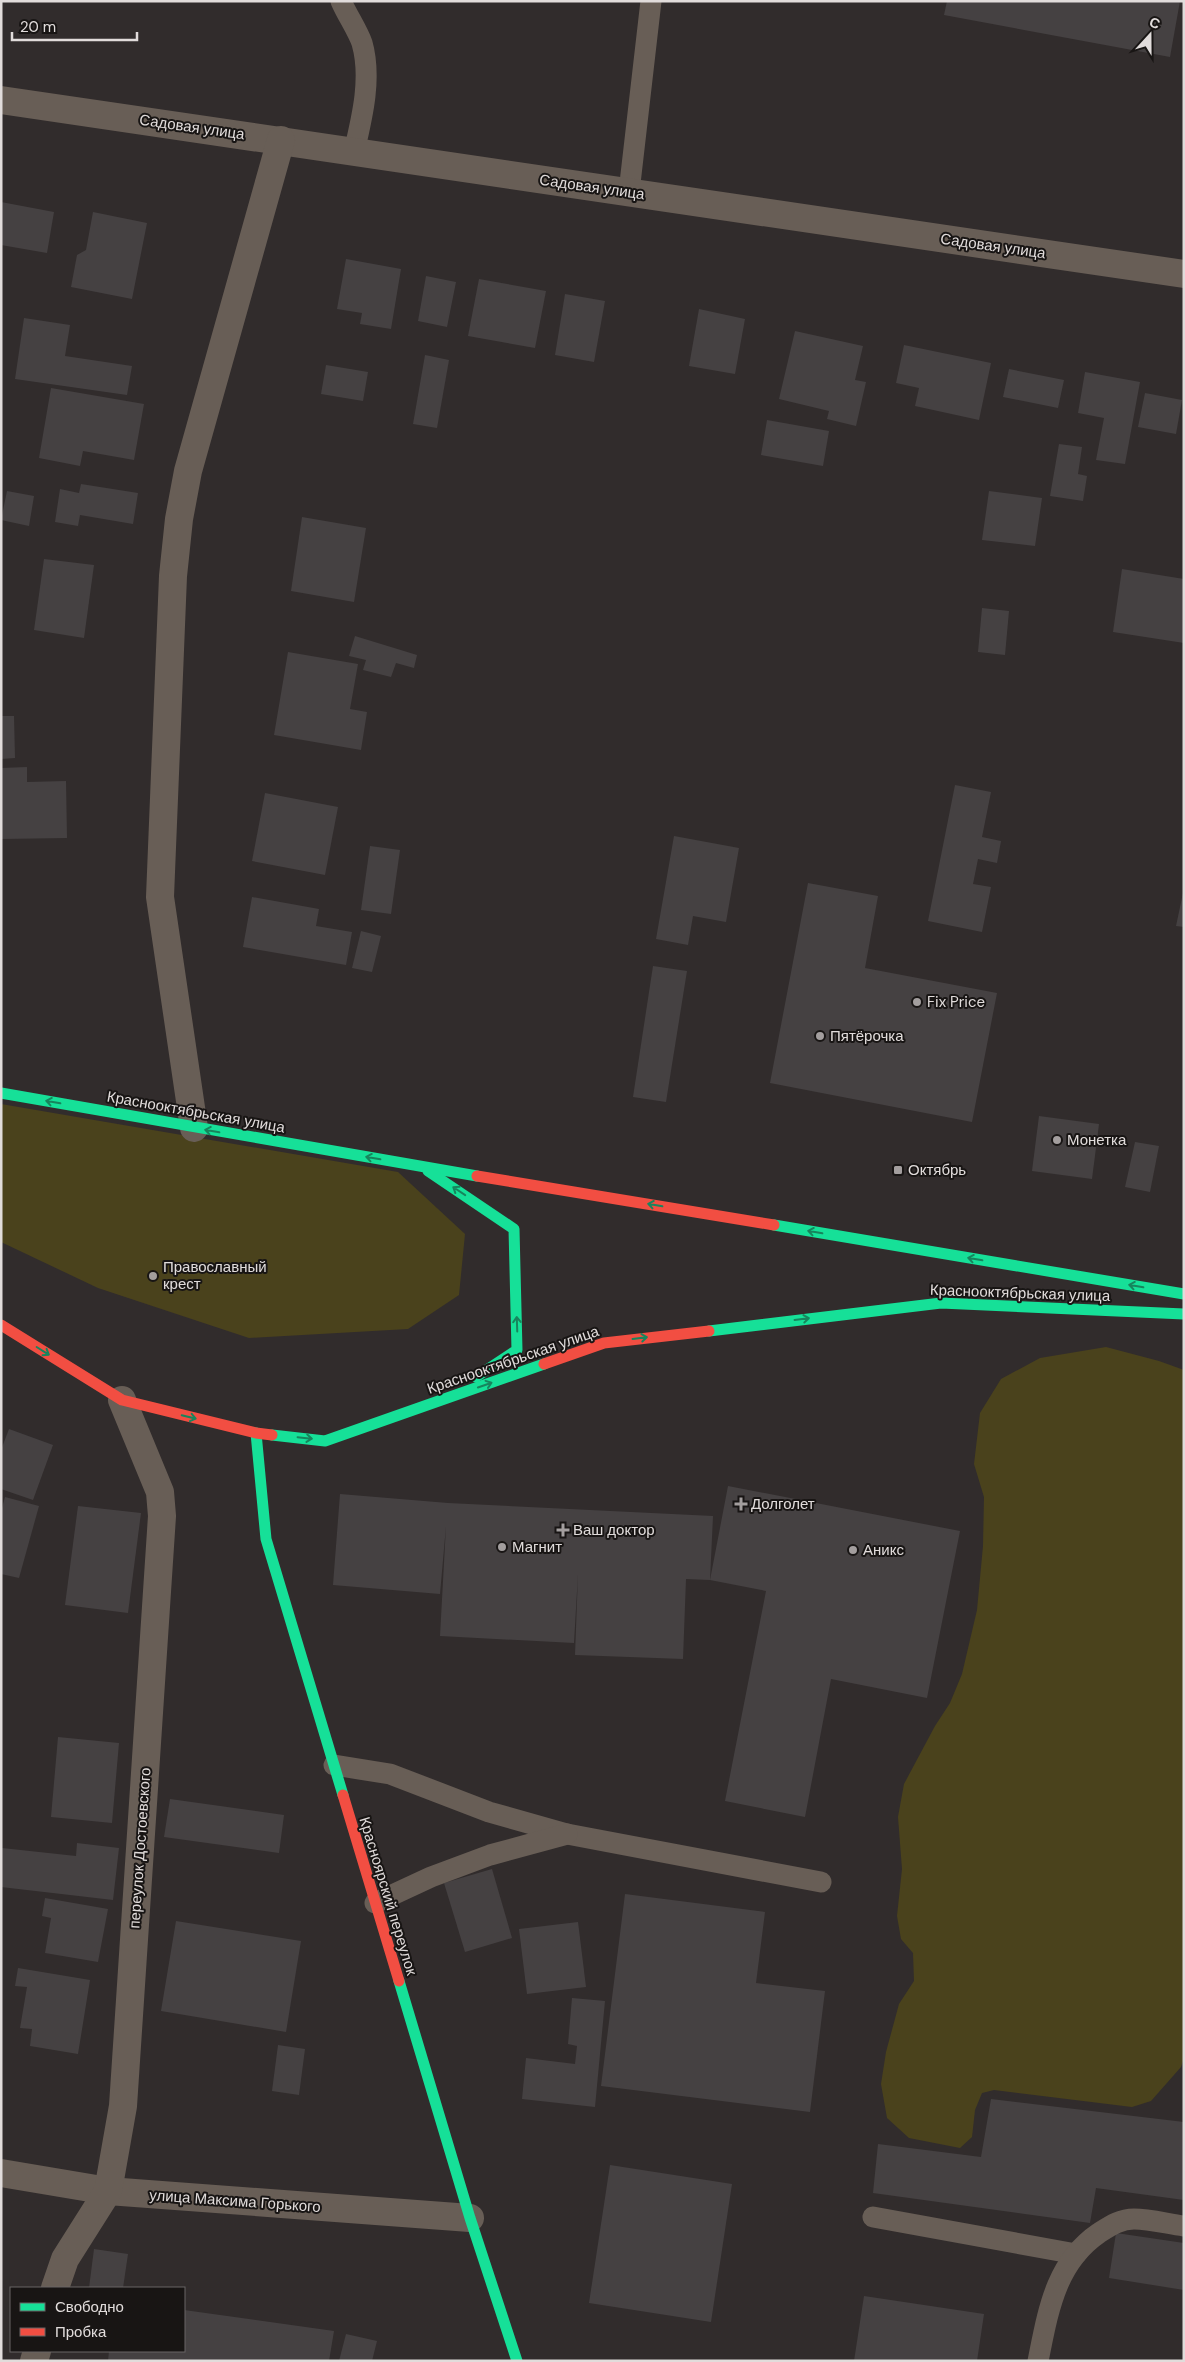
<svg xmlns="http://www.w3.org/2000/svg" width="1185" height="2362" viewBox="0 0 1185 2362" font-family="'DM Sans',sans-serif">
<rect width="100%" height="100%" fill="#312c2c"/>
<g fill="#4a421c">
<path d="M 1,1104 L 398,1172 L 465,1234 L 459,1295 L 408,1329 L 249,1338 L 98,1288 L 1,1242 Z"/>
<path d="M 1106,1347 L 1159,1361 L 1184,1370 L 1184,2058 L 1181,2067 L 1151,2101 L 1132,2107 L 994,2090 L 982,2093 L 975,2110 L 972,2137 L 960,2148 L 909,2138 L 887,2118 L 881,2084 L 886,2052 L 899,2004 L 914,1981 L 913,1953 L 901,1939 L 897,1916 L 902,1869 L 898,1817 L 904,1784 L 935,1726 L 950,1703 L 962,1674 L 977,1610 L 983,1546 L 984,1497 L 974,1464 L 980,1413 L 1001,1379 L 1040,1358 Z"/>
</g>
<g fill="#454142">
<path d="M 947,1 L 1180,1 L 1170,57 L 944,15 Z"/>
<path d="M 1,202 L 54,212 L 47,253 L 1,245 Z"/>
<path d="M 93,212 L 147,223 L 132,299 L 71,287 L 77,255 L 86,250 Z"/>
<path d="M 346,259 L 401,269 L 391,329 L 360,324 L 362,313 L 337,309 Z"/>
<path d="M 426,276 L 456,282 L 447,327 L 418,321 Z"/>
<path d="M 479,279 L 546,291 L 535,348 L 468,336 Z"/>
<path d="M 565,294 L 605,301 L 594,362 L 555,355 Z"/>
<path d="M 699,309 L 745,319 L 735,374 L 689,366 Z"/>
<path d="M 24,318 L 70,325 L 65,356 L 132,366 L 127,395 L 15,379 Z"/>
<path d="M 795,331 L 863,346 L 855,380 L 866,382 L 856,426 L 827,419 L 829,411 L 779,399 Z"/>
<path d="M 904,345 L 991,363 L 979,420 L 915,406 L 919,388 L 896,383 Z"/>
<path d="M 425,355 L 449,360 L 437,428 L 413,424 Z"/>
<path d="M 326,365 L 368,372 L 363,401 L 321,394 Z"/>
<path d="M 1009,369 L 1064,380 L 1058,408 L 1003,397 Z"/>
<path d="M 1085,372 L 1140,382 L 1125,464 L 1096,460 L 1104,418 L 1078,413 Z"/>
<path d="M 51,388 L 144,404 L 134,460 L 83,451 L 80,466 L 39,458 Z"/>
<path d="M 1145,393 L 1182,400 L 1176,434 L 1138,427 Z"/>
<path d="M 767,420 L 829,431 L 823,466 L 761,455 Z"/>
<path d="M 1059,444 L 1082,447 L 1078,474 L 1087,476 L 1083,501 L 1050,496 Z"/>
<path d="M 81,484 L 138,493 L 133,524 L 80,515 L 78,526 L 55,522 L 60,489 L 79,493 Z"/>
<path d="M 7,491 L 34,496 L 29,526 L 1,520 Z"/>
<path d="M 989,491 L 1042,498 L 1035,546 L 982,540 Z"/>
<path d="M 302,517 L 366,528 L 354,602 L 291,591 Z"/>
<path d="M 44,559 L 94,565 L 84,638 L 34,630 Z"/>
<path d="M 1122,569 L 1184,579 L 1184,643 L 1113,632 Z"/>
<path d="M 982,608 L 1009,611 L 1005,655 L 978,652 Z"/>
<path d="M 355,636 L 417,655 L 414,668 L 396,663 L 391,677 L 363,670 L 366,660 L 349,656 Z"/>
<path d="M 288,652 L 358,664 L 350,709 L 367,712 L 361,750 L 274,735 Z"/>
<path d="M 1,716 L 14,716 L 15,758 L 1,759 Z"/>
<path d="M 27,767 L 27,782 L 66,781 L 67,838 L 1,839 L 1,768 Z"/>
<path d="M 955,785 L 991,792 L 982,837 L 1001,841 L 997,863 L 978,859 L 973,884 L 991,887 L 982,932 L 928,921 Z"/>
<path d="M 265,793 L 338,807 L 325,875 L 252,861 Z"/>
<path d="M 674,836 L 739,848 L 726,922 L 693,916 L 688,945 L 656,939 Z"/>
<path d="M 370,846 L 400,850 L 391,914 L 361,910 Z"/>
<path d="M 808,883 L 878,896 L 865,968 L 997,993 L 972,1122 L 770,1083 Z"/>
<path d="M 1183,893 L 1184,893 L 1184,927 L 1176,926 Z"/>
<path d="M 252,897 L 319,909 L 316,926 L 352,932 L 346,965 L 243,947 Z"/>
<path d="M 361,931 L 381,936 L 372,972 L 352,968 Z"/>
<path d="M 653,966 L 687,971 L 666,1102 L 633,1097 Z"/>
<path d="M 1039,1116 L 1099,1124 L 1092,1179 L 1032,1171 Z"/>
<path d="M 1135,1142 L 1159,1146 L 1150,1192 L 1125,1187 Z"/>
<path d="M 9,1429 L 53,1445 L 33,1500 L 1,1489 L 1,1450 Z"/>
<path d="M 728,1486 L 960,1531 L 927,1698 L 831,1679 L 805,1817 L 725,1801 L 766,1591 L 710,1580 Z"/>
<path d="M 340,1494 L 448,1503 L 713,1516 L 710,1580 L 686,1579 L 683,1659 L 575,1655 L 578,1574 L 574,1643 L 440,1636 L 446,1526 L 440,1594 L 333,1585 Z"/>
<path d="M 5,1497 L 39,1506 L 19,1578 L 1,1574 L 1,1512 Z"/>
<path d="M 78,1506 L 141,1513 L 128,1613 L 65,1605 Z"/>
<path d="M 58,1737 L 119,1743 L 112,1823 L 51,1817 Z"/>
<path d="M 170,1799 L 284,1815 L 279,1853 L 164,1837 Z"/>
<path d="M 77,1843 L 119,1848 L 113,1900 L 1,1887 L 2,1848 L 76,1856 Z"/>
<path d="M 492,1869 L 512,1938 L 465,1952 L 444,1883 Z"/>
<path d="M 625,1894 L 765,1912 L 756,1983 L 825,1991 L 810,2112 L 601,2086 Z"/>
<path d="M 45,1898 L 108,1909 L 98,1962 L 45,1953 L 51,1918 L 42,1916 Z"/>
<path d="M 176,1921 L 301,1941 L 286,2032 L 161,2011 Z"/>
<path d="M 578,1922 L 586,1987 L 527,1994 L 519,1929 Z"/>
<path d="M 18,1968 L 90,1980 L 78,2054 L 30,2046 L 32,2029 L 20,2028 L 27,1987 L 15,1986 Z"/>
<path d="M 572,1998 L 605,2001 L 595,2107 L 522,2099 L 526,2058 L 575,2064 L 577,2046 L 568,2044 Z"/>
<path d="M 278,2045 L 305,2049 L 299,2095 L 272,2091 Z"/>
<path d="M 991,2099 L 1184,2122 L 1184,2200 L 1096,2188 L 1090,2223 L 873,2193 L 878,2144 L 981,2157 Z"/>
<path d="M 610,2165 L 732,2184 L 711,2322 L 589,2303 Z"/>
<path d="M 1116,2233 L 1184,2243 L 1184,2290 L 1109,2278 Z"/>
<path d="M 94,2249 L 128,2254 L 123,2288 L 89,2288 Z"/>
<path d="M 864,2296 L 984,2314 L 977,2361 L 854,2361 Z"/>
<path d="M 184,2310 L 334,2331 L 329,2361 L 108,2361 L 109,2351 L 184,2351 Z"/>
<path d="M 346,2334 L 377,2341 L 372,2361 L 339,2361 Z"/>
</g>
<g fill="none" stroke-linecap="round" stroke-linejoin="round">
<g stroke="#685e56" stroke-width="21">
<path d="M 341,1 C 347,15 357,29 362,43 C 372,78 362,118 354,152"/>
<path d="M 629,192 L 651,1"/>
<path d="M 334,1765 L 390,1774 L 489,1812 L 567,1834 L 821,1882"/>
<path d="M 375,1903 L 431,1877 L 490,1855 L 567,1834"/>
<path d="M 873,2217 L 1076,2254"/>
<path d="M 1038,2361 C 1048,2312 1055,2263 1099,2233 C 1110,2226 1120,2219 1134,2219 C 1150,2219 1168,2224 1184,2226"/>
</g>
<g stroke="#685e56" stroke-width="28">
<path d="M 1,100 L 1184,274"/>
<path d="M 194,1128 L 160,897 L 173,576 L 179,519 L 188,471 L 281,140"/>
<path d="M 1,2173 L 108,2191 L 470,2218"/>
<path d="M 55,2288 L 65,2259 L 108,2191 L 123,2106 L 162,1516 L 160,1492 L 122,1400"/>
<path d="M 34,2361 L 37,2351"/>
</g>
<g stroke="#16e098" stroke-width="11">
<path d="M 1,1093 L 477,1176"/>
<path d="M 428,1171 L 514,1229 L 517,1350 L 476,1377"/>
<path d="M 774,1225 L 1184,1294"/>
<path d="M 709,1331 L 941,1303 L 1184,1314"/>
<path d="M 256,1433 L 266,1539 L 343,1795"/>
<path d="M 272,1435 L 325,1441 L 544,1364"/>
<path d="M 399,1981 L 470,2218 L 517,2361"/>
</g>
<g stroke="#f24e42" stroke-width="11">
<path d="M 477,1176 L 774,1225"/>
<path d="M 1,1325 L 122,1400 L 256,1433 L 272,1435"/>
<path d="M 544,1364 L 604,1343 L 709,1331"/>
<path d="M 343,1795 L 399,1981"/>
</g>
</g>
<defs><path id="oneway-shaft" d="M-6 0H5M1.5-3L5.5 0L1.5 3" fill="none" stroke-width="1.6" stroke-linecap="round" stroke-linejoin="round" transform="scale(1.25)"/></defs>
<g stroke="#17855d">
<use href="#oneway-shaft" transform="translate(53 1102) rotate(-170)"/>
<use href="#oneway-shaft" transform="translate(212 1131) rotate(-170)"/>
<use href="#oneway-shaft" transform="translate(373 1158) rotate(-170)"/>
<use href="#oneway-shaft" transform="translate(459 1191) rotate(-146)"/>
<use href="#oneway-shaft" transform="translate(655 1205) rotate(-170)"/>
<use href="#oneway-shaft" transform="translate(815 1232) rotate(-170)"/>
<use href="#oneway-shaft" transform="translate(975 1259) rotate(-170)"/>
<use href="#oneway-shaft" transform="translate(1136 1286) rotate(-170)"/>
<use href="#oneway-shaft" transform="translate(802 1319) rotate(-7)"/>
<use href="#oneway-shaft" transform="translate(517 1324) rotate(-92)"/>
<use href="#oneway-shaft" transform="translate(640 1338) rotate(-7)"/>
<use href="#oneway-shaft" transform="translate(43 1351) rotate(32)"/>
<use href="#oneway-shaft" transform="translate(485 1385) rotate(-19)"/>
<use href="#oneway-shaft" transform="translate(189 1417) rotate(14)"/>
<use href="#oneway-shaft" transform="translate(305 1438) rotate(6)"/>
</g>
<g fill="#a39e9e" stroke="#181514" stroke-width="2">
<circle cx="917" cy="1002" r="5"/>
<circle cx="820" cy="1036" r="5"/>
<circle cx="1057" cy="1140" r="5"/>
<rect x="893" y="1165" width="10" height="10" rx="2.5"/>
<circle cx="153" cy="1276" r="5"/>
<path d="M738.5 1496.5h5v5h5v5h-5v5h-5v-5h-5v-5h5z"/>
<path d="M560.5 1522.5h5v5h5v5h-5v5h-5v-5h-5v-5h5z"/>
<circle cx="502" cy="1547" r="5"/>
<circle cx="853" cy="1550" r="5"/>
</g>
<g text-anchor="middle" stroke-width="4" stroke-linejoin="round" paint-order="stroke">
<g font-size="15" fill="#e1dcdb" stroke="#181514">
<text transform="translate(192 127) rotate(8)" y="5">Садовая улица</text>
<text transform="translate(592 187) rotate(8)" y="5">Садовая улица</text>
<text transform="translate(993 246) rotate(8)" y="5">Садовая улица</text>
<text transform="translate(196 1112) rotate(10)" y="5">Краснооктябрьская улица</text>
<text transform="translate(1020 1293) rotate(2)" y="5">Краснооктябрьская улица</text>
<text transform="translate(513 1360) rotate(-19)" y="5">Краснооктябрьская улица</text>
<text transform="translate(140 1848) rotate(-86)" y="5">переулок Достоевского</text>
<text transform="translate(388 1896) rotate(73)" y="5">Красноярский переулок</text>
<text transform="translate(235 2201) rotate(4)" y="5">улица Максима Горького</text>
</g>
<g font-size="15" fill="#e1dcdb" stroke="#181514" text-anchor="start">
<text x="927" y="1007">Fix Price</text>
<text x="830" y="1041">Пятёрочка</text>
<text x="1067" y="1145">Монетка</text>
<text x="908" y="1175">Октябрь</text>
<text x="163" y="1272">Православный<tspan x="163" dy="17">крест</tspan></text>
<text x="751" y="1509">Долголет</text>
<text x="573" y="1535">Ваш доктор</text>
<text x="512" y="1552">Магнит</text>
<text x="863" y="1555">Аникс</text>
</g>
</g>
<rect width="1185" height="2362" fill="none" stroke="#e1dcdb" stroke-width="5"/>
<rect x="10" y="2287" width="175" height="65" fill="#181514" stroke="#686564"/>
<rect x="20" y="2303" width="25" height="8" fill="#16e098" stroke="#686564"/>
<text x="55" y="2312" font-size="15" fill="#e1dcdb">Свободно</text>
<rect x="20" y="2328" width="25" height="8" fill="#f24e42" stroke="#686564"/>
<text x="55" y="2337" font-size="15" fill="#e1dcdb">Пробка</text>
<g transform="translate(1150 35) rotate(21)" stroke="#181514" stroke-width="4" paint-order="stroke">
<path d="M0-4L9 19L0 12L-9 19Z" fill="#e1dcdb"/>
<text y="-8" font-size="14" font-weight="bold" text-anchor="middle" fill="#e1dcdb">С</text>
</g>
<path d="M12 32v8h125v-8" fill="none" stroke="#e1dcdb" stroke-width="2.5"/>
<text x="20" y="32" font-size="15" fill="#e1dcdb" stroke="#181514" stroke-width="4" paint-order="stroke">20 m</text>
</svg>
